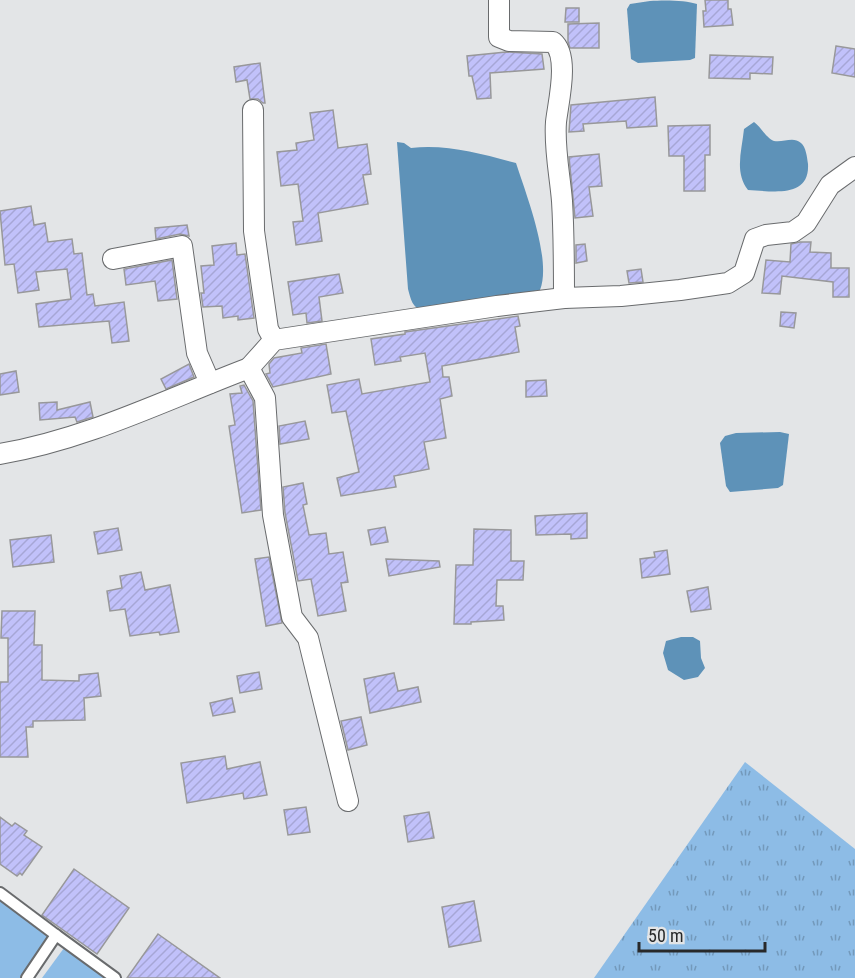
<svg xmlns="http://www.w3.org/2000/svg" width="855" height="978" viewBox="0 0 855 978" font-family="'Roboto Condensed',sans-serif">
<defs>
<pattern id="grass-tufts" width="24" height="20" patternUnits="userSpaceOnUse" patternTransform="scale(1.5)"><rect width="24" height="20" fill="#8dbce6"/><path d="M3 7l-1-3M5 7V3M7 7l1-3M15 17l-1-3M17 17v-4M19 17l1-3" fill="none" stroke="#7399bb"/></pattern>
<pattern id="building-hatch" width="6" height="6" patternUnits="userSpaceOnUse" patternTransform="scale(1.5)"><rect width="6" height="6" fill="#c1c1fa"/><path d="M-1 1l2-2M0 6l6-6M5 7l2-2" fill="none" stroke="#a6a6d6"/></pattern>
</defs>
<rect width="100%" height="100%" fill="#e3e5e7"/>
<path fill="url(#grass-tufts)" d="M 745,762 L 855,849 L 855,978 L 594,978 Z"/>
<g fill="#8dbce6">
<path d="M 0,901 L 49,937 L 20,978 L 0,978 Z"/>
<path d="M 64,948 L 104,978 L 42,978 Z"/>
</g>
<g fill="#5e92b8">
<path d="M 650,1 C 663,0 686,0 697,4 L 695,58 L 690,60 L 638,63 L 631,59 L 627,9 L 630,4 Z"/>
<path d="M 754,122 C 761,127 766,138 774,141 C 783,143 793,136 801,143 C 806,147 807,157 808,164 C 810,199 772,191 748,190 C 734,172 742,150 744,129 Z"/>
<path d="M 397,142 L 404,143 L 411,148 C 448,144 481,154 516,163 C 526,194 552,260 540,290 L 423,311 C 412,307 411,300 408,289 Z"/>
<path d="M 780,432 L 789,434 L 783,485 L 778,488 L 730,492 L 726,486 L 720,443 L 725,436 L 736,433 Z"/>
<path d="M 681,637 L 693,637 L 700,641 L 701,658 L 705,668 L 698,677 L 684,680 L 668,670 L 663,653 L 666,641 Z"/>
</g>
<g fill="url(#building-hatch)" stroke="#98989a" stroke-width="1.5">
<path d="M 705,0 L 728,0 L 728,9 L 731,9 L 733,25 L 704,27 L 703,11 L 706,11 Z"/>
<path d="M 566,8 L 579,8 L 579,22 L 565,22 Z"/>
<path d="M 599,23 L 599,48 L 570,48 L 568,42 L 568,24 Z"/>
<path d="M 836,46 L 855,49 L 855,77 L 832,73 Z"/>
<path d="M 506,52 L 542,54 L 544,69 L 490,73 L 491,98 L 477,99 L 472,76 L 469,76 L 467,56 Z"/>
<path d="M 710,55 L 773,57 L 772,74 L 750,73 L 750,79 L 709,78 Z"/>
<path d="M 260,63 L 265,103 L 263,103 L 258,99 L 250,99 L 247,80 L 236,82 L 234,67 Z"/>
<path d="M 655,97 L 657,126 L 627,128 L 626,121 L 583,124 L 584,131 L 569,132 L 571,105 Z"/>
<path d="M 333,110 L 338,148 L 367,144 L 371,174 L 363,175 L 368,204 L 318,213 L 322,241 L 296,245 L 293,222 L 303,221 L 298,184 L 281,186 L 277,152 L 297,150 L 296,143 L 314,140 L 310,113 Z"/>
<path d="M 710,125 L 710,155 L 705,155 L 705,191 L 684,191 L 684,156 L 669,156 L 668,126 Z"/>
<path d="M 599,154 L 602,186 L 589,187 L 593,216 L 575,218 L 569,157 Z"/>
<path d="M 31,206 L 34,225 L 45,223 L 48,242 L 72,239 L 74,254 L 82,253 L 87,295 L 93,294 L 95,306 L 124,302 L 129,341 L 112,343 L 109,321 L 39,327 L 36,304 L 71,299 L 67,269 L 36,272 L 39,290 L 18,293 L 14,264 L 5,265 L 0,211 Z"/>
<path d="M 187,225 L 189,236 L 180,234 L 156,239 L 155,228 Z"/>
<path d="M 800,242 L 811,242 L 810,252 L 831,253 L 831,268 L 849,268 L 849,297 L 833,297 L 833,282 L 782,276 L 780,294 L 762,293 L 766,260 L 790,262 L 791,244 Z"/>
<path d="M 236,243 L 237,255 L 245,254 L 254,318 L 238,320 L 238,316 L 223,318 L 222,306 L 203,307 L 201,293 L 204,293 L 201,266 L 214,265 L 212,246 Z"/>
<path d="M 585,244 L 587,261 L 576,263 L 576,245 Z"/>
<path d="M 172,260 L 177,299 L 158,301 L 155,281 L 126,285 L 124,269 Z"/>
<path d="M 641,269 L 643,282 L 629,283 L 627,271 Z"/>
<path d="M 339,274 L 343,293 L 319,297 L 322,321 L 307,323 L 306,313 L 293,315 L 288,282 Z"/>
<path d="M 781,312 L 796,313 L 794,328 L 780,326 Z"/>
<path d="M 518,316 L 520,326 L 515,327 L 519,352 L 442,366 L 443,377 L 449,377 L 452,396 L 440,399 L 446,438 L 424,442 L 429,469 L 394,476 L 396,487 L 341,496 L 337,478 L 359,472 L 346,411 L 332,413 L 327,385 L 359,379 L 362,394 L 430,382 L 425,353 L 400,357 L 401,361 L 375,365 L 371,339 L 405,334 L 405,332 Z"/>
<path d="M 326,344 L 331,374 L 273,387 L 266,374 L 270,373 L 269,364 L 274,358 L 302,353 L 301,348 Z"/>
<path d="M 189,364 L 194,377 L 166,389 L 161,379 Z"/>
<path d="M 16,371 L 19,392 L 0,395 L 0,374 Z"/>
<path d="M 546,380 L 547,396 L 526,397 L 526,381 Z"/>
<path d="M 244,385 L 253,401 L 261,510 L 242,513 L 229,426 L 235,425 L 230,394 L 242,393 L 240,386 Z"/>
<path d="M 57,402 L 57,410 L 90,402 L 93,417 L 77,422 L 75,417 L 40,420 L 39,403 Z"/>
<path d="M 305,421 L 309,439 L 280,444 L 279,426 Z"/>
<path d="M 303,483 L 307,504 L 303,505 L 309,535 L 326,533 L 329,554 L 343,552 L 348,582 L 341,583 L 346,611 L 318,616 L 311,579 L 298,581 L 285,513 L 283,487 Z"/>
<path d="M 587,513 L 587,538 L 571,539 L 571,534 L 536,535 L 535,516 Z"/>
<path d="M 385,527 L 388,542 L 371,545 L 368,530 Z"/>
<path d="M 118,528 L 122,550 L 98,554 L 94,532 Z"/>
<path d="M 474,529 L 511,530 L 511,561 L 524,561 L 523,580 L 497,580 L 496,606 L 503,606 L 504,620 L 471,622 L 471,624 L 454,624 L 456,565 L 473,565 Z"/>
<path d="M 51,535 L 54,562 L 13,567 L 10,540 Z"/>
<path d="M 667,550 L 670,574 L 642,578 L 640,559 L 655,557 L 654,552 Z"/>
<path d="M 269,557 L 282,623 L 266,626 L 255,559 Z"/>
<path d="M 386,559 L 439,561 L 440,567 L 389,576 Z"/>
<path d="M 141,572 L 145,590 L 170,585 L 179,632 L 160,635 L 159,632 L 130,636 L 125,609 L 110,611 L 107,591 L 122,588 L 120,576 Z"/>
<path d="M 708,587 L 711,609 L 691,612 L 687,591 Z"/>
<path d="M 2,611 L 35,611 L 34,645 L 42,645 L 42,680 L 79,681 L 79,675 L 98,673 L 101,696 L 84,698 L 85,720 L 33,721 L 33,727 L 26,727 L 28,757 L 0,757 L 0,682 L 8,682 L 8,638 L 1,638 Z"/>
<path d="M 259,672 L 262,689 L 240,693 L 237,676 Z"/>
<path d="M 394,673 L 398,691 L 418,687 L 421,702 L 370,713 L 364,679 Z"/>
<path d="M 232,698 L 235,712 L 213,716 L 210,703 Z"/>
<path d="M 361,717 L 367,745 L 348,750 L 341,721 Z"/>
<path d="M 225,756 L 227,769 L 260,762 L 267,795 L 244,799 L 243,793 L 187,803 L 181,763 Z"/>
<path d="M 306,807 L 310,832 L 288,835 L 284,810 Z"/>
<path d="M 429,812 L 434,838 L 408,842 L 404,816 Z"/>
<path d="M 0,817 L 12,826 L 15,823 L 27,831 L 24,835 L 42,847 L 22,875 L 20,873 L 17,876 L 0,864 Z"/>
<path d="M 74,869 L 129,908 L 97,954 L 42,915 Z"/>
<path d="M 474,901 L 481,941 L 449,947 L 442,907 Z"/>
<path d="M 158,934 L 220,978 L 127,978 Z"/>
</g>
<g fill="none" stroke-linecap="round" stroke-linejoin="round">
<g stroke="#696b6d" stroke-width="14">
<g id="service">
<path d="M 0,893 L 56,935"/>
<path d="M 27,978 L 56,935 L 115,978"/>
</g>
</g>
<g stroke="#696b6d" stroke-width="22">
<g id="minor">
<path d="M 499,0 L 499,37 L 509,41 L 553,42 C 570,56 558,103 556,122 C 554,148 560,176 562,201 C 564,233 564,266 564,298"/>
<path d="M 253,110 L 254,231 L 268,329 L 274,340"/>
<path d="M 113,259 L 182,246 L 197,353 L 210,383"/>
<path d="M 249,368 L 274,340 L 497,306 L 564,298 L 621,296 L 680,290 L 728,283 L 744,273 L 755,239 L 766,235 L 793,232 L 806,223 L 830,185 L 855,167"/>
<path d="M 0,454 C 88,439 167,399 249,368 L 265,398 L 273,515 L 292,617 L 308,638 L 348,801"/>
</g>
</g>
<use href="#service" stroke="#fff" stroke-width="10"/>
<use href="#minor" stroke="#fff" stroke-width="20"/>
</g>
<path d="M639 942v9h126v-9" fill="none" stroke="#28292a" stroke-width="3"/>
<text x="648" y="942" font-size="18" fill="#28292a" stroke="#e3e5e7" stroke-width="4.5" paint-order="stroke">50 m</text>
</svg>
